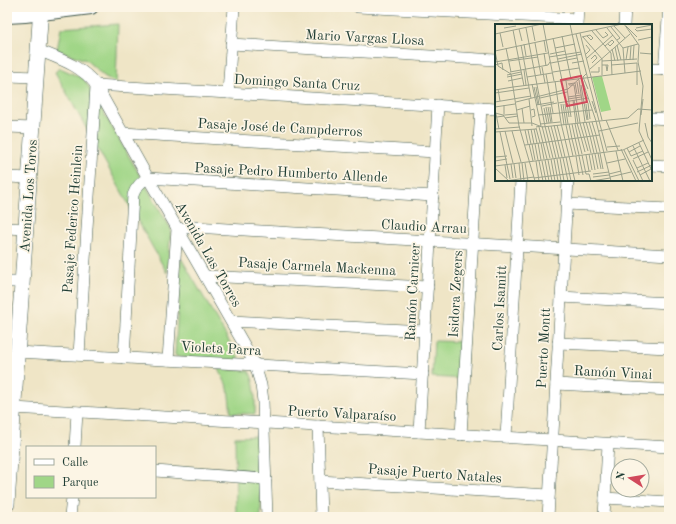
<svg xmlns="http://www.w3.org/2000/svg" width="676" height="524" viewBox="0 0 676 524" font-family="'Old Standard TT',serif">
<rect width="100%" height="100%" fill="#fcf5e5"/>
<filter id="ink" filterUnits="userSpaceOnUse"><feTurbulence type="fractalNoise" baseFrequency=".025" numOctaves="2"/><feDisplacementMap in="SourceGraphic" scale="8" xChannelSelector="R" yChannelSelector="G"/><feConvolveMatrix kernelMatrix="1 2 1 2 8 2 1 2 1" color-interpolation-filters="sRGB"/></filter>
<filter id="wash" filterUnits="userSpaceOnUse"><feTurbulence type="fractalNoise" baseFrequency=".012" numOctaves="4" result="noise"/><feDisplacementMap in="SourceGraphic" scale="16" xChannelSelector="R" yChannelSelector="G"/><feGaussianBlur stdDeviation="0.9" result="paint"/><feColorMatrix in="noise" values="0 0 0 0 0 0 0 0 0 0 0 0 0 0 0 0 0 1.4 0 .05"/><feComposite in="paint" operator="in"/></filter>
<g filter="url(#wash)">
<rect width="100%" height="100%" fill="#efe5c6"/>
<g fill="#a0d687" stroke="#608a5e">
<path d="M 118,24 L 116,83 L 104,76 L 86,60 L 57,50 L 61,28 Z"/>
<path d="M 60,68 L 84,79 L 171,229 L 167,273 L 55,72 Z"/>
<path d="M 181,258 L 239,358 L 236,361 L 178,357 L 175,355 Z"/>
<path d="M 434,341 L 467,342 L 465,379 L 432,377 Z"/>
<path d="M 219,369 L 249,371 C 256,383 255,400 255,414 L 231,413 L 228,388 Z"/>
<path d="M 260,436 L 261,517 L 236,517 L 235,437 Z"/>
</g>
</g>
<g filter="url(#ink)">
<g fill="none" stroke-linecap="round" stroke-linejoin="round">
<g stroke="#3e564a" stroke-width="12">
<g id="minor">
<path d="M 358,7 L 577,19"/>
<path d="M 577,25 L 578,7"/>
<path d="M 624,25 L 625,7"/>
<path d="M 231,44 L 496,60"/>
<path d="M 38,50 C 60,59 82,66 96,85 L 148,178 L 195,259 L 250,355 L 255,365 L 261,385 L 263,401 L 267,517"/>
<path d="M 651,69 L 669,70"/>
<path d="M 664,70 L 669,7"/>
<path d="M 7,76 L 37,77"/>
<path d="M 96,85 L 496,109"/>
<path d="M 228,93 L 234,7"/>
<path d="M 651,118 L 669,119"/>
<path d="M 7,127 L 33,128"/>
<path d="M 123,133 L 435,152"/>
<path d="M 651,165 L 669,166"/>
<path d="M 7,177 L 30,178"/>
<path d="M 566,204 L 669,209"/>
<path d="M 7,228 L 26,229"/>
<path d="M 205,276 L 428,287"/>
<path d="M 7,282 L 22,282"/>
<path d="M 561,297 L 669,303"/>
<path d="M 231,321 L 425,331"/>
<path d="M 558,343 L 669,348"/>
<path d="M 17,352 L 423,374"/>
<path d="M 79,355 L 96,86"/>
<path d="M 124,358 L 133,195 C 136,187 140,182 148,178 L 433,196"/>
<path d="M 168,360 L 177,229 L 194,227 L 669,255"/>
<path d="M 556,384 L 669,390"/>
<path d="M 14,408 L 669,447"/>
<path d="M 318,426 L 321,517"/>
<path d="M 419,432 L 438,105"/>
<path d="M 461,435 L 481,108"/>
<path d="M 506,437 L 521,180"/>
<path d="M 75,447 L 77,412"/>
<path d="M 155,471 L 266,479"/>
<path d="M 320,481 L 549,495"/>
<path d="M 605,498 L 669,502"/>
<path d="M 70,517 L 72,497"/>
<path d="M 548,517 L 568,180"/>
<path d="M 604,517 L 608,444"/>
</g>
</g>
<g stroke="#3e564a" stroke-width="16">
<path id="tertiary" d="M 7,16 L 25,15 L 91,7"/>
</g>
<g stroke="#3e564a" stroke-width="16">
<path id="secondary" d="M 7,504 L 41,7"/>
</g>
<use href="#minor" stroke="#fff" stroke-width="11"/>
<use href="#tertiary" stroke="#fff" stroke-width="14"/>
<use href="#secondary" stroke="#fff" stroke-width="15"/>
</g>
</g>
<g text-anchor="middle" stroke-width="3.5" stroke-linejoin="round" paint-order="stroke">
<g font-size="14" fill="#1f3d34" stroke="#fcf5e5">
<text transform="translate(365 37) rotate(3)" y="5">Mario Vargas Llosa</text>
<text transform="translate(297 82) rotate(3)" y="5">Domingo Santa Cruz</text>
<text transform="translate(280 127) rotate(3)" y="5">Pasaje José de Campderros</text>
<text transform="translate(291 172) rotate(3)" y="5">Pasaje Pedro Humberto Allende</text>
<text transform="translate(28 196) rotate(-86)" y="5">Avenida Los Toros</text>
<text transform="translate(72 219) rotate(-86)" y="5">Pasaje Federico Heinlein</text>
<text transform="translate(424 226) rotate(3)" y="5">Claudio Arrau</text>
<text transform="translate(209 254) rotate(60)" y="5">Avenida Las Torres</text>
<text transform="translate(317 266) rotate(3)" y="5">Pasaje Carmela Mackenna</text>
<text transform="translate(412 292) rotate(-87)" y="5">Ramón Carnicer</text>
<text transform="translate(455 294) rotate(-87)" y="5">Isidora Zegers</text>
<text transform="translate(499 308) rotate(-87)" y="5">Carlos Isamitt</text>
<text transform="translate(221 348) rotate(3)" y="5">Violeta Parra</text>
<text transform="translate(543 348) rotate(-87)" y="5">Puerto Montt</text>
<text transform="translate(613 372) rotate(3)" y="5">Ramón Vinai</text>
<text transform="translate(342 413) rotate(3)" y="5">Puerto Valparaíso</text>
<text transform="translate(435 473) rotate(4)" y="5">Pasaje Puerto Natales</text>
</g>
</g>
<g transform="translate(495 24)">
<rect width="157" height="157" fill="#efe5c6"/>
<path d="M 107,52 L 116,86 L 106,88 L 97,53 Z" fill="#a0d687"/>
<path fill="none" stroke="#9ca28c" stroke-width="1" d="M 48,0 L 59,57M 75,0 L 86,52 L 101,97 L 116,157M 129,0 L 144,21 L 143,38 L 148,62 L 144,107 L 157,136M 37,2 L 40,17M 119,2 L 130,14M 131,2 L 142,13M 116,3 L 125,14 L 122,16M 9,4 L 21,2M 31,4 L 50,102M 112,4 L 128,24 L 130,49M 141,4 L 157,1M 24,5 L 27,17M 140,5 L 142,7 L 157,5M 18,6 L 29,62M 101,6 L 108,14 L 113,11 L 110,8M 97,7 L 116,29 L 117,51M 5,9 L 8,23M 85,9 L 107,96M 0,10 L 47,0M 81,10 L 112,127M 67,12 L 76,55M 87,13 L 95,11 L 98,14 L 96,16 L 92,12M 88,13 L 107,35 L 107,51M 58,14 L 67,56M 49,16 L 51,28M 143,16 L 157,13M 40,19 L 46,51M 29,20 L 31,32M 26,21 L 36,74M 91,21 L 95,26 L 91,30M 122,21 L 126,36M 110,22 L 117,16 L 119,18 L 115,22 L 113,20M 120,23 L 123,37M 11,24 L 16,48M 60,24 L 80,20M 128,24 L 143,20M 117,25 L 120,37M 0,27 L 127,0M 0,27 L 3,42 L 16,50 L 24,102 L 40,157M 49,29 L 51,42M 145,29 L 157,30M 55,30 L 70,27M 54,33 L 86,28M 92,34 L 118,11M 29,35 L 43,33M 63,35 L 87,30M 96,35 L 100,31 L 102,34 L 97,39M 131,36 L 133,23M 135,36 L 136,22M 138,36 L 139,21M 14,37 L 28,35M 107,37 L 142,35M 0,38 L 53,29M 56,39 L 82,34M 77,39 L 89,37M 0,41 L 7,39 L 8,46M 107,41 L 113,41 L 112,47 L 111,41M 116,41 L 142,39M 47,43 L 50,59M 95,45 L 135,10M 29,46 L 31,61M 15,48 L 53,41 L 55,38M 58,48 L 84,44M 96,48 L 104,48 L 104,43M 92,49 L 88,53 L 93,65M 51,50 L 58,89M 12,51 L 26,48M 12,53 L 27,50M 32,53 L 57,49M 84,56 L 90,98M 13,57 L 27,54M 60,57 L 66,99 L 80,157M 71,57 L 76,93M 82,58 L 84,70M 37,60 L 46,102 L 41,103M 73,60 L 80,59 L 82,70M 74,61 L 79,61 L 85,99M 86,61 L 92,96M 142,61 L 142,39M 18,63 L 146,47M 39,63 L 43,81M 41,63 L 44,81M 3,65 L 5,77M 0,66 L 18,63M 0,69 L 34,64M 73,73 L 86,71M 45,74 L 72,68M 34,75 L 37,102M 73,75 L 86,73M 78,76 L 81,100M 79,76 L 83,99M 97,77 L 101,89M 0,78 L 36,72M 21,78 L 73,65 L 84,55M 63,79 L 93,74M 72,79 L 74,93M 93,79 L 95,95M 66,80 L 69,101M 68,80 L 71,100M 70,80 L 73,100M 91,80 L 93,96M 41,81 L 59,78M 47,82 L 62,79M 0,83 L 20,80M 51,83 L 54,99M 53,83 L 56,99M 55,83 L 57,98M 27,84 L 29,99M 49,84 L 52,99M 0,85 L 4,105M 22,86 L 35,82M 36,86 L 39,85 L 40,92 L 37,93M 0,89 L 8,91 L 14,99 L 37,99 L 47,103 L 133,94 L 143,85 L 157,86M 10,91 L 22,90M 43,91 L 97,86M 146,91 L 148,75M 2,93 L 9,92 L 9,81M 10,94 L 23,92M 111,96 L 123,126M 88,98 L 92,113M 91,98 L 95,112M 94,98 L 98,112M 97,98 L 101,111M 82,99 L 86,113M 85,99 L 89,113M 150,99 L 153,113 L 157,119M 45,100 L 65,98M 74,100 L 77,115M 77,100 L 80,114M 80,100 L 83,114M 59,101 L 63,117M 62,101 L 66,116M 71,101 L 74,115M 47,102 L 51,118M 50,102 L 54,118M 53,102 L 57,117M 56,102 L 60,117M 44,103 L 48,119M 41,104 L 45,119M 0,105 L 25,103M 36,105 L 39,120M 39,105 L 42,119M 30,106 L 33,120M 33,106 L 36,120M 10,107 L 18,139M 17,107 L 26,138M 104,107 L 143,99M 0,108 L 41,105M 5,108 L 15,155M 95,112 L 99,129M 98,112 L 102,129M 101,112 L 105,128M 86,113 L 90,128M 89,113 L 93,127M 92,113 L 96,129M 80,114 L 84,131M 83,114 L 87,130M 74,115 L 78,132M 77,115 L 81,131M 66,116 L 70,133M 57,117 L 61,134M 60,117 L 64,134M 63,117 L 67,133M 51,118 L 55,134M 54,118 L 58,134M 43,119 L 46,136M 46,119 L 49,135M 48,119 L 52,135M 144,119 L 157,147M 34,120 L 38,137M 37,120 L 40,136M 40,120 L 43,136M 30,121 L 105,111M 138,122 L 155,157M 112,123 L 125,122M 132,124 L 136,132 L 148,127M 126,125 L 141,157M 129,126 L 144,157M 121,127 L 128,157M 134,128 L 145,122M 103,129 L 106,145M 105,129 L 108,145M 94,130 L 97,146M 97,130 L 100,146M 100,130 L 103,145M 87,131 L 91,150 L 94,150 L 96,157M 91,131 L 94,147M 81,132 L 84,151M 84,132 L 88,151M 0,133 L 12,132M 71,133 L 76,157M 65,134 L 69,157M 68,134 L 73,157M 56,135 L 60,157M 59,135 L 63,157M 62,135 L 66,157M 138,135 L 153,128M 50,136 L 54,157M 53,136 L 57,157M 138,136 L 148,157M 0,137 L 12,135M 41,137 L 44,157M 44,137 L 48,157M 47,137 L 51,157M 24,139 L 26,157M 27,139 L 29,157M 30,139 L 33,157M 112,139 L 130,135M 16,140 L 18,154M 19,140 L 21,154M 10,141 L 12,154M 0,142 L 128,126 L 149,116M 0,144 L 14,157M 142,144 L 153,139M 142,148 L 157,141M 98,150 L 114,148M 114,150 L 126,147M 145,151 L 156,145M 98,153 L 114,151M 115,153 L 136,148M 39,154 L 96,147M 10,157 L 39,153M 97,157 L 115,154"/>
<path fill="#d1495b" fill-opacity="0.15" stroke="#d1495b" stroke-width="2" d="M 86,52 L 92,78 L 72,82 L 66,56 Z"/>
<rect width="157" height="157" fill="none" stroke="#1f3d34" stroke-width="2"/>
</g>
<rect width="676" height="524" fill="none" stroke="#fcf5e5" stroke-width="24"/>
<rect x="26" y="446" width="130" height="52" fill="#fcf5e5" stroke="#a4ab9e"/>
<rect x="34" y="459" width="20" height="6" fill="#ffffff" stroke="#a4ab9e"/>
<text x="62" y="466" font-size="12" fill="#1f3d34">Calle</text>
<rect x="34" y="476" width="20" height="12" fill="#a0d687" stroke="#a4ab9e"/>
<text x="62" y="486" font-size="12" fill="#1f3d34">Parque</text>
<g transform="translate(630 478) rotate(282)"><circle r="19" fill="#fcf5e5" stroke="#a4ab9e"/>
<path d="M0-3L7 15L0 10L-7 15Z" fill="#d1495b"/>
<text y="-6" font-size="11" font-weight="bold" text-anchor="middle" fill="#1f3d34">N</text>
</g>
</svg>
